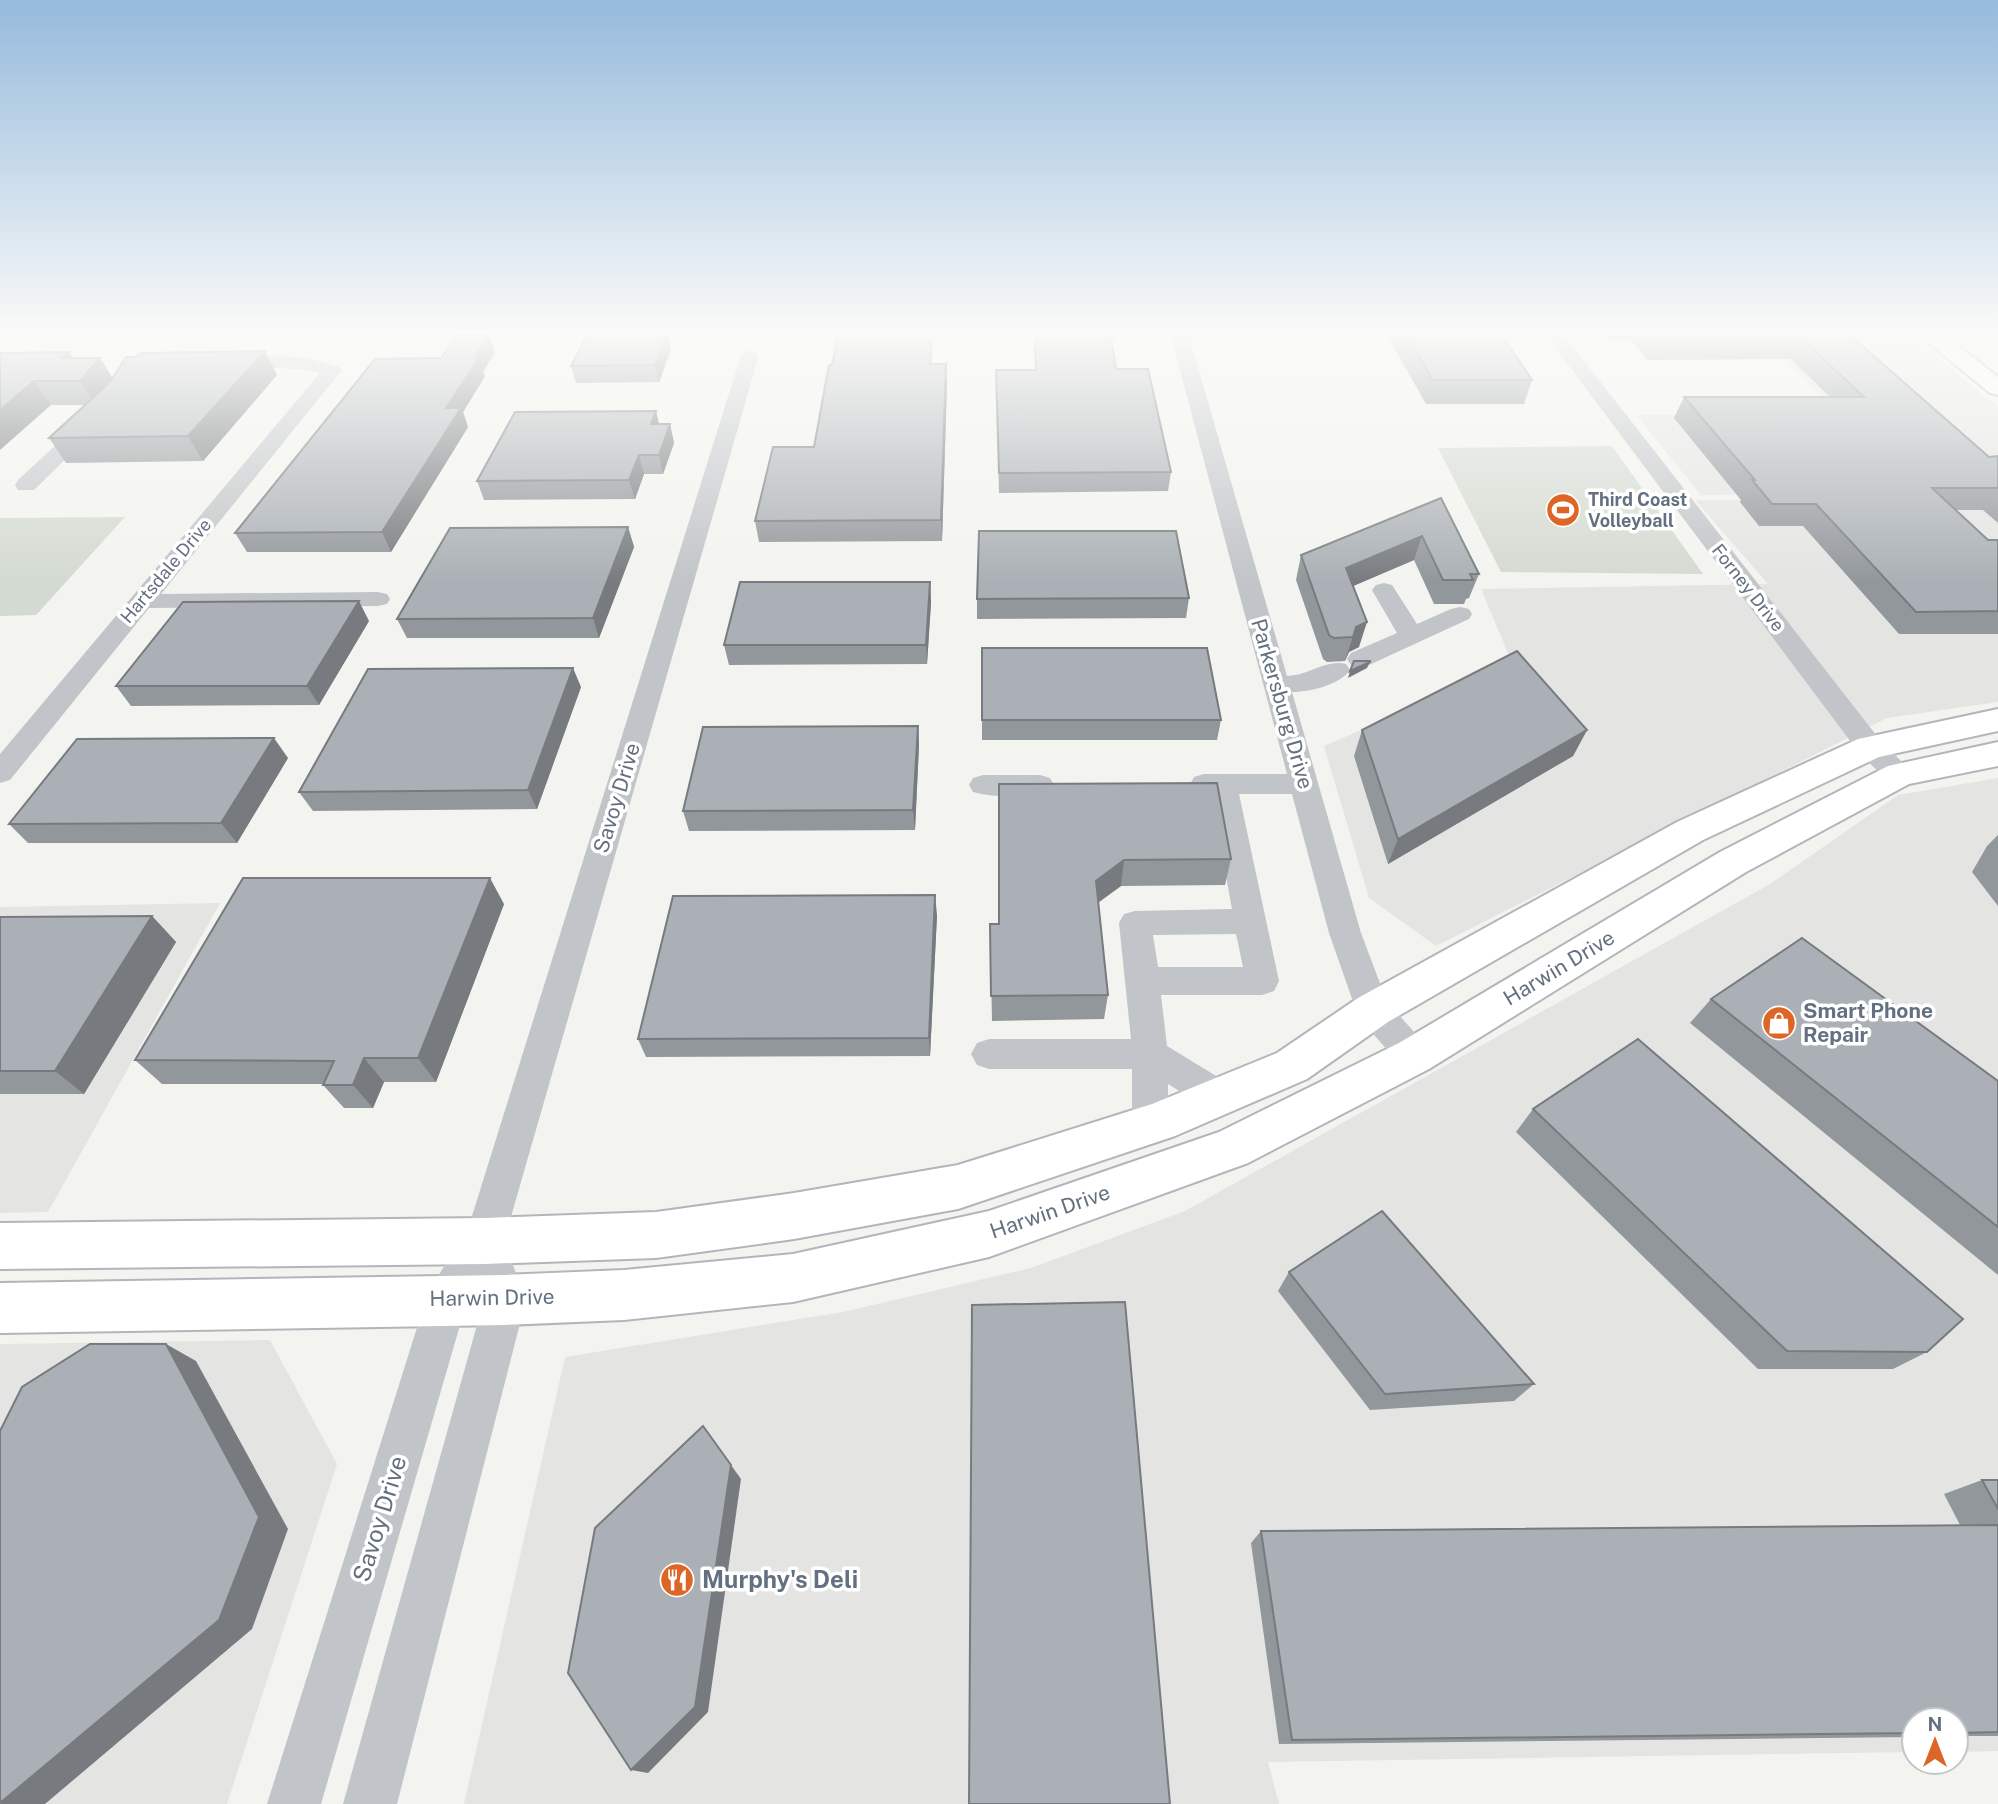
<svg xmlns="http://www.w3.org/2000/svg" width="1998" height="1804" viewBox="0 0 1998 1804" font-family="'Public Sans',sans-serif">
<rect width="100%" height="100%" fill="#f3f4ef"/>
<g fill="#e4e5e3">
<path d="M 1752,330 L 1903,330 L 1998,407 L 1998,565 Z"/>
<path d="M 1830,413 L 1914,493 L 1701,495 L 1636,415 Z"/>
<path d="M 1918,499 L 1998,583 L 1998,702 L 1887,718 L 1436,946 L 1369,898 L 1324,746 L 1513,665 L 1481,589 L 1768,584 L 1695,500 Z"/>
<path d="M 1998,778 L 1998,1751 L 1956,1752 L 1956,1720 L 1914,1720 L 1914,1752 L 1268,1762 L 1279,1804 L 464,1804 L 565,1357 L 843,1312 L 1031,1268 L 1185,1211 L 1770,884 L 1898,795 Z"/>
<path d="M 220,903 L 48,1212 L 0,1213 L 0,907 Z"/>
<path d="M 270,1340 L 337,1464 L 227,1804 L 0,1804 L 0,1344 Z"/>
</g>
<g fill="#d3dad1">
<path d="M 1612,446 L 1703,574 L 1501,572 L 1438,448 Z"/>
<path d="M 125,517 L 36,615 L 0,616 L 0,518 Z"/>
</g>
<g fill="none" stroke-linecap="round" stroke-linejoin="round">
<g stroke="#b2b6ba" stroke-width="4">
<g id="major">
<path d="M 1913,330 L 1938,330 L 1998,377 L 1998,395 L 1990,393 Z"/>
<path d="M 1998,709 L 1998,731 L 1879,757 L 1703,840 L 1388,1022 L 1307,1079 L 1175,1136 L 958,1209 L 794,1239 L 656,1258 L 484,1264 L 0,1269 L 0,1223 L 484,1218 L 656,1212 L 794,1193 L 958,1165 L 1152,1104 L 1277,1053 L 1358,998 L 1677,822 L 1858,739 Z"/>
<path d="M 1998,742 L 1998,766 L 1909,784 L 1746,872 L 1429,1069 L 1248,1163 L 989,1257 L 793,1302 L 624,1320 L 505,1325 L 0,1333 L 0,1283 L 505,1275 L 624,1270 L 793,1254 L 989,1211 L 1219,1132 L 1399,1043 L 1720,852 L 1888,766 Z"/>
</g>
</g>
<g fill="#c1c4c8" fill-rule="evenodd">
<path d="M 1542,330 L 1560,330 L 1880,740 L 1914,774 L 1910,781 C 1888,787 1875,767 1860,754 Z"/>
<path d="M 1180,331 L 1189,336 L 1287,676 C 1308,676 1326,659 1346,664 L 1350,670 C 1340,685 1309,692 1292,692 L 1361,933 L 1387,1002 L 1426,1045 L 1432,1056 L 1426,1067 L 1414,1071 L 1402,1067 L 1361,1020 L 1356,1010 L 1329,933 L 1292,794 L 1239,794 L 1279,981 L 1274,991 L 1262,995 L 1161,995 L 1167,1046 L 1231,1085 L 1236,1096 L 1231,1107 L 1218,1112 L 1205,1107 L 1168,1084 L 1168,1124 L 1163,1136 L 1150,1140 L 1137,1136 L 1132,1124 L 1132,1069 L 989,1069 L 977,1065 L 971,1054 L 977,1043 L 989,1039 L 1131,1039 L 1119,923 L 1124,914 L 1135,911 L 1232,909 L 1211,794 L 1194,791 L 1190,784 L 1194,777 L 1204,774 L 1287,774 L 1171,336 ZM 1236,934 L 1243,967 L 1158,967 L 1153,935 Z"/>
<path d="M 750,349 L 759,355 L 504,1241 L 526,1300 L 397,1804 L 343,1804 L 484,1300 L 479,1285 L 465,1308 L 321,1804 L 267,1804 L 426,1299 L 432,1285 L 467,1232 L 741,355 Z"/>
<path d="M 230,356 L 303,357 L 339,367 L 341,371 L 161,594 L 378,592 L 387,594 L 390,599 L 387,604 L 378,606 L 149,608 L 10,780 L 0,783 L 0,754 L 320,373 L 302,369 L 223,366 L 221,362 Z"/>
<path d="M 91,417 L 98,419 L 101,423 L 98,427 L 34,490 L 18,490 L 15,485 L 18,480 L 84,419 Z"/>
<path d="M 1384,583 L 1392,585 L 1417,624 L 1451,609 L 1460,607 L 1469,609 L 1472,614 L 1469,619 L 1369,665 L 1360,667 L 1351,665 L 1347,659 L 1351,653 L 1397,633 L 1372,590 L 1376,585 Z"/>
<path d="M 983,775 L 1040,775 L 1050,778 L 1054,785 L 1050,792 C 1028,798 995,798 973,792 L 969,785 L 973,778 Z"/>
</g>
<use href="#major" fill="#fff" fill-rule="evenodd"/>
</g>
<g fill="#92979c">
<path d="M 839,330 L 908,330 L 908,333 L 924,333 L 924,342 L 932,364 L 946,364 L 947,384 L 942,541 L 759,542 L 755,521 L 814,447 Z"/>
<path d="M 1034,330 L 1110,330 L 1116,369 L 1171,472 L 1168,491 L 999,493 L 996,370 L 1035,370 Z"/>
<path d="M 1387,330 L 1498,330 L 1532,380 L 1524,404 L 1426,404 L 1386,333 Z"/>
<path d="M 1599,330 L 1844,330 L 1989,457 L 1998,456 L 1998,523 L 1983,510 L 1956,510 L 1988,540 L 1998,540 L 1998,634 L 1899,634 L 1803,526 L 1759,526 L 1740,502 L 1741,500 L 1674,418 L 1684,397 L 1830,397 L 1791,359 L 1647,360 L 1631,340 L 1607,340 Z"/>
<path d="M 667,332 L 671,349 L 659,382 L 576,383 L 571,366 Z"/>
<path d="M 69,352 L 72,358 L 100,358 L 112,378 L 277,375 L 203,461 L 66,463 L 49,438 L 85,405 L 51,405 L 0,353 Z"/>
<path d="M 495,352 L 483,372 L 485,376 L 463,412 L 468,427 L 391,552 L 247,552 L 235,533 L 441,358 Z"/>
<path d="M 656,411 L 659,424 L 670,424 L 674,443 L 663,474 L 644,474 L 635,499 L 484,500 L 477,481 Z"/>
<path d="M 1441,498 L 1479,574 L 1469,598 L 1466,599 L 1464,604 L 1434,604 L 1414,560 L 1353,586 L 1359,647 L 1349,652 L 1345,661 L 1327,662 L 1323,659 L 1296,580 L 1301,555 Z"/>
<path d="M 628,527 L 634,547 L 599,638 L 407,638 L 397,619 Z"/>
<path d="M 930,582 L 931,602 L 927,664 L 729,665 L 724,645 Z"/>
<path d="M 1189,598 L 1186,618 L 977,619 L 977,599 Z"/>
<path d="M 369,621 L 319,705 L 131,706 L 116,686 Z"/>
<path d="M 982,648 L 1221,720 L 1217,740 L 982,740 Z"/>
<path d="M 581,687 L 537,809 L 313,811 L 299,792 Z"/>
<path d="M 918,726 L 919,745 L 915,830 L 689,831 L 683,811 Z"/>
<path d="M 1362,730 L 1587,730 L 1573,756 L 1388,864 L 1354,756 Z"/>
<path d="M 288,758 L 237,843 L 28,843 L 9,824 Z"/>
<path d="M 999,784 L 1231,859 L 1225,885 L 1121,886 L 1098,903 L 1108,995 L 1104,1019 L 992,1021 L 990,924 L 999,924 Z"/>
<path d="M 1998,835 L 1998,906 L 1972,872 L 1987,846 Z"/>
<path d="M 504,904 L 436,1082 L 384,1082 L 373,1108 L 344,1108 L 323,1085 L 324,1084 L 162,1084 L 135,1060 Z"/>
<path d="M 937,915 L 930,1056 L 646,1057 L 638,1039 Z"/>
<path d="M 152,916 L 176,942 L 84,1094 L 0,1094 L 0,917 Z"/>
<path d="M 1711,999 L 1998,1081 L 1998,1275 L 1690,1023 Z"/>
<path d="M 1533,1109 L 1927,1352 L 1893,1369 L 1758,1369 L 1516,1132 Z"/>
<path d="M 1289,1272 L 1534,1384 L 1514,1401 L 1370,1410 L 1278,1291 Z"/>
<path d="M 1982,1480 L 1998,1480 L 1998,1736 L 1956,1736 L 1956,1720 L 1914,1720 L 1914,1737 L 1279,1744 L 1251,1543 L 1261,1531 L 1960,1525 L 1944,1494 Z"/>
</g>
<g fill="#777b7f">
<path d="M 667,332 L 671,349 L 659,382 L 655,365 Z"/>
<path d="M 489,335 L 495,352 L 483,372 L 485,376 L 463,412 L 468,427 L 391,552 L 382,532 L 446,408 L 474,358 Z"/>
<path d="M 265,351 L 277,375 L 203,461 L 188,436 Z"/>
<path d="M 69,352 L 84,376 L 62,358 Z"/>
<path d="M 100,358 L 115,382 L 96,405 L 80,381 Z"/>
<path d="M 946,364 L 947,384 L 942,541 L 941,520 Z"/>
<path d="M 34,381 L 51,405 L 0,450 L 0,410 Z"/>
<path d="M 656,411 L 660,430 L 651,424 Z"/>
<path d="M 670,424 L 674,443 L 663,474 L 659,455 Z"/>
<path d="M 639,455 L 644,474 L 635,499 L 629,480 Z"/>
<path d="M 628,527 L 634,547 L 599,638 L 593,618 Z"/>
<path d="M 1422,536 L 1414,560 L 1339,592 L 1346,568 Z"/>
<path d="M 930,582 L 931,602 L 927,664 L 926,645 Z"/>
<path d="M 359,601 L 369,621 L 319,705 L 307,686 Z"/>
<path d="M 1367,622 L 1359,647 L 1349,652 L 1345,661 L 1356,627 Z"/>
<path d="M 1370,662 L 1367,668 L 1348,678 L 1350,671 Z"/>
<path d="M 573,668 L 581,687 L 537,809 L 528,790 Z"/>
<path d="M 918,726 L 919,745 L 915,830 L 913,810 Z"/>
<path d="M 1587,730 L 1573,756 L 1388,864 L 1398,839 Z"/>
<path d="M 274,738 L 288,758 L 237,843 L 221,823 Z"/>
<path d="M 1124,860 L 1121,886 L 1093,906 L 1096,881 Z"/>
<path d="M 490,878 L 504,904 L 436,1082 L 418,1058 Z"/>
<path d="M 935,895 L 937,915 L 930,1056 L 929,1038 Z"/>
<path d="M 152,916 L 176,942 L 84,1094 L 55,1071 Z"/>
<path d="M 364,1058 L 384,1082 L 373,1108 L 353,1085 Z"/>
<path d="M 166,1344 L 196,1361 L 288,1529 L 252,1629 L 45,1804 L 0,1804 Z"/>
<path d="M 703,1426 L 741,1479 L 708,1712 L 648,1773 L 631,1770 Z"/>
</g>
<g fill="#aab0b5" stroke="#777b7f" stroke-width="2">
<path d="M 839,330 L 906,330 L 906,333 L 924,333 L 923,342 L 932,342 L 930,364 L 946,364 L 941,520 L 755,521 L 773,447 L 814,447 L 829,365 L 832,365 Z"/>
<path d="M 1035,330 L 1110,330 L 1116,369 L 1148,369 L 1171,472 L 999,473 L 996,370 L 1036,370 Z"/>
<path d="M 1404,330 L 1498,330 L 1532,380 L 1433,380 Z"/>
<path d="M 1648,330 L 1844,330 L 1989,457 L 1998,456 L 1998,488 L 1932,488 L 1988,540 L 1998,540 L 1998,611 L 1916,612 L 1816,504 L 1772,504 L 1752,480 L 1755,480 L 1684,397 L 1864,397 L 1802,339 L 1656,339 Z"/>
<path d="M 589,332 L 667,332 L 655,365 L 571,366 Z"/>
<path d="M 458,335 L 489,335 L 474,358 L 479,358 L 446,408 L 461,408 L 382,532 L 235,533 L 375,359 L 441,358 Z"/>
<path d="M 265,351 L 188,436 L 49,438 L 110,382 L 126,357 L 135,357 L 141,353 Z"/>
<path d="M 69,352 L 62,358 L 100,358 L 80,381 L 34,381 L 0,410 L 0,353 Z"/>
<path d="M 656,411 L 651,424 L 670,424 L 659,455 L 639,455 L 629,480 L 477,481 L 515,412 Z"/>
<path d="M 1441,498 L 1479,574 L 1470,574 L 1473,580 L 1443,580 L 1422,536 L 1346,568 L 1367,622 L 1356,627 L 1353,637 L 1334,638 L 1329,635 L 1301,555 Z"/>
<path d="M 628,527 L 593,618 L 397,619 L 450,528 Z"/>
<path d="M 979,531 L 1176,531 L 1189,598 L 977,599 Z"/>
<path d="M 740,582 L 930,582 L 926,645 L 724,645 Z"/>
<path d="M 359,601 L 307,686 L 116,686 L 183,602 Z"/>
<path d="M 982,648 L 1207,648 L 1221,720 L 982,720 Z"/>
<path d="M 1517,651 L 1587,730 L 1398,839 L 1362,730 Z"/>
<path d="M 1354,661 L 1370,661 L 1370,662 L 1350,671 Z"/>
<path d="M 573,668 L 528,790 L 299,792 L 368,669 Z"/>
<path d="M 918,726 L 913,810 L 683,811 L 703,727 Z"/>
<path d="M 274,738 L 221,823 L 9,824 L 77,739 Z"/>
<path d="M 1217,783 L 1231,859 L 1124,860 L 1096,881 L 1108,995 L 991,996 L 990,924 L 999,924 L 999,784 Z"/>
<path d="M 243,878 L 490,878 L 418,1058 L 364,1058 L 353,1085 L 323,1085 L 334,1061 L 135,1060 Z"/>
<path d="M 935,895 L 929,1038 L 638,1039 L 673,896 Z"/>
<path d="M 152,916 L 55,1071 L 0,1071 L 0,917 Z"/>
<path d="M 1802,938 L 1998,1081 L 1998,1227 L 1711,999 Z"/>
<path d="M 1638,1039 L 1963,1319 L 1927,1352 L 1787,1351 L 1533,1109 Z"/>
<path d="M 1382,1211 L 1534,1384 L 1385,1394 L 1289,1272 Z"/>
<path d="M 1125,1302 L 1170,1804 L 969,1804 L 972,1305 Z"/>
<path d="M 90,1344 L 166,1344 L 259,1517 L 219,1620 L 0,1803 L 0,1431 L 22,1387 Z"/>
<path d="M 703,1426 L 731,1465 L 695,1707 L 631,1770 L 568,1673 L 595,1528 Z"/>
<path d="M 1982,1480 L 1998,1480 L 1998,1509 Z"/>
<path d="M 1998,1525 L 1998,1732 L 1956,1733 L 1956,1720 L 1914,1720 L 1914,1733 L 1292,1740 L 1261,1531 Z"/>
</g>
<linearGradient id="sky" x2="0" y2="1"><stop stop-color="#95badc"/><stop offset="0.57" stop-color="#fafaf8"/><stop offset="1" stop-color="#fafaf8" stop-opacity="0"/></linearGradient>
<rect width="1998" height="583" fill="url(#sky)"/>
<defs>
<g id="stadium-disc" transform="scale(1.75)"><circle r="9.5" fill="#dd6526" stroke="#fff"/><path d="M0-5a6.5 5 0 1 0 0 10a6.5 5 0 1 0 0-10ZM-3.5-1.8h7v3.6h-7Z" fill="#fff"/></g>
<g id="shop-disc" transform="scale(1.75)"><circle r="9.5" fill="#dd6526" stroke="#fff"/><path d="M-5-2.5h2.3a2.7 3.5 0 0 1 5.4 0H5L5.5 6h-11ZM-1.5-2.5h3a1.5 2.3 0 0 0-3 0Z" fill="#fff"/></g>
<g id="restaurant-disc" transform="scale(1.75)"><circle r="9.5" fill="#dd6526" stroke="#fff"/><path d="M-5-6h1v4h1v-4h1v4h1v-4h1v5L-1.5 .5V6h-2V.5L-5-1ZM5-6V6H3V1.5H1.5Q1.5-4 5-6Z" fill="#fff"/></g>
</defs>
<g fill-rule="evenodd">
<use href="#stadium-disc" x="1563" y="510"/>
<use href="#shop-disc" x="1779" y="1023"/>
<use href="#restaurant-disc" x="677" y="1580"/>
</g>
<g text-anchor="middle" stroke-width="7" stroke-linejoin="round" paint-order="stroke">
<g font-size="18" font-weight="bold" fill="#637080" stroke="#fff" text-anchor="start">
<text x="1588" y="506">Third Coast<tspan x="1588" dy="21">Volleyball</tspan></text>
</g>
<g font-size="18" fill="#637080" stroke="#fff">
<text transform="translate(166 571) rotate(-50)" y="6">Hartsdale Drive</text>
<text transform="translate(1748 588) rotate(52)" y="6">Forney Drive</text>
</g>
<g font-size="21" fill="#637080" stroke="#fff">
<text transform="translate(1282 704) rotate(74)" y="7">Parkersburg Drive</text>
<text transform="translate(617 798) rotate(-73)" y="7">Savoy Drive</text>
<text transform="translate(1559 968) rotate(-31)" y="7">Harwin Drive</text>
<text transform="translate(1050 1212) rotate(-19)" y="7">Harwin Drive</text>
<text transform="translate(492 1298) rotate(-1)" y="7">Harwin Drive</text>
</g>
<g font-size="21" font-weight="bold" fill="#637080" stroke="#fff" text-anchor="start">
<text x="1803" y="1018">Smart Phone<tspan x="1803" dy="24">Repair</tspan></text>
</g>
<g font-size="24" fill="#637080" stroke="#fff">
<text transform="translate(380 1519) rotate(-73)" y="8">Savoy Drive</text>
</g>
<g font-size="24" font-weight="bold" fill="#637080" stroke="#fff" text-anchor="start">
<text x="702" y="1588">Murphy's Deli</text>
</g>
</g>
<g transform="translate(1935 1741)"><circle r="33" fill="#ffffff" stroke="#c1c6cc" stroke-width="2"/>
<path d="M0-5L12 26L0 18L-12 26Z" fill="#dd6526"/>
<text y="-10" font-size="19" font-weight="bold" text-anchor="middle" fill="#637080">N</text>
</g>
</svg>
